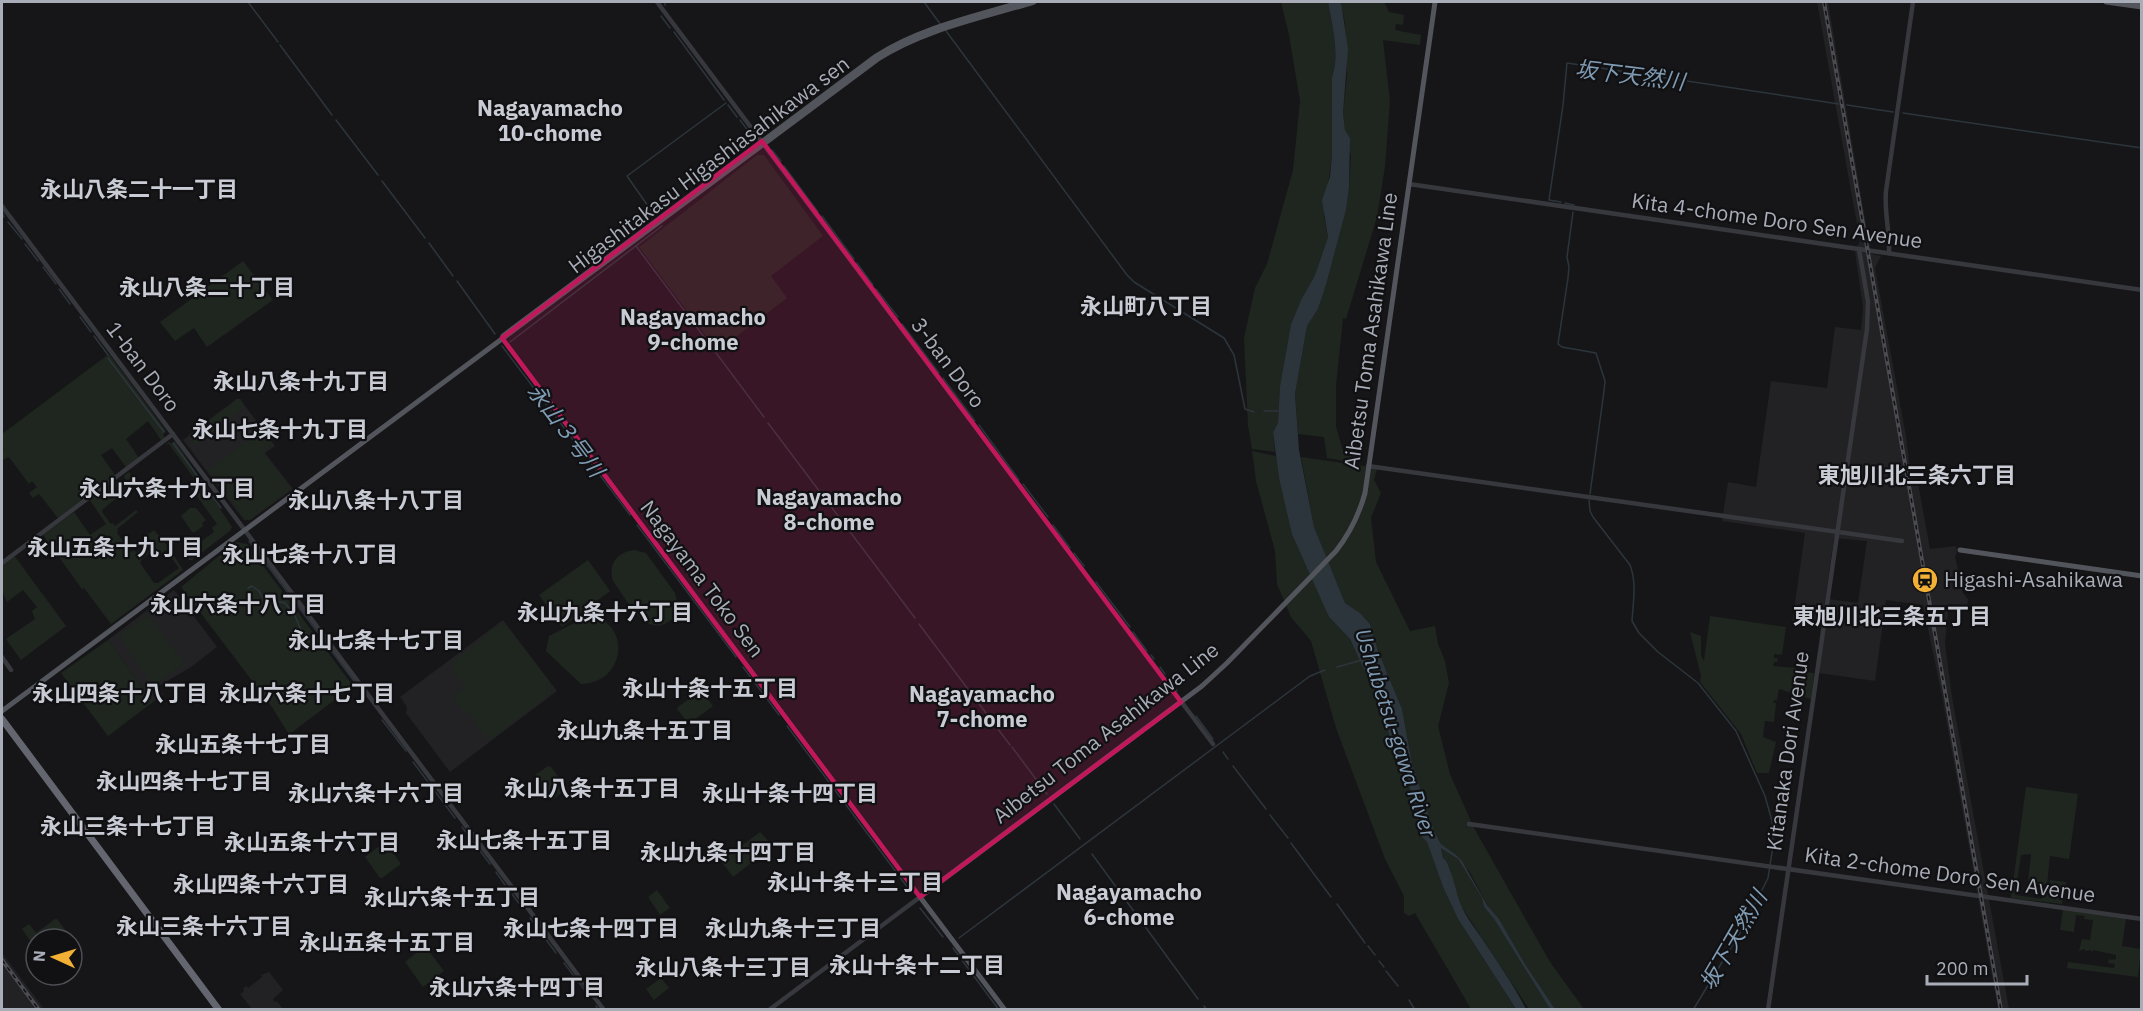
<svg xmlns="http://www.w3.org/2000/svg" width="2143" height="1011" viewBox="0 0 2143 1011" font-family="'IBM Plex Sans','Noto Sans JP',sans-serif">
<rect width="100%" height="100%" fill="#161618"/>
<g fill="#222225">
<path d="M 1817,2 L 1828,2 L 1871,254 L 1881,256 L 1875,268 L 1906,436 L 1910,468 L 1915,467 L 1930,549 L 1956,546 L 1957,553 L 1955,556 L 1963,593 L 1968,599 L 1967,606 L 1949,604 L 1945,643 L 1952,697 L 2009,1009 L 1998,1009 L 1942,696 L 1923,605 L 1886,600 L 1875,681 L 1819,673 L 1829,599 L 1858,603 L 1867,541 L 1834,538 L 1821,628 L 1792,624 L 1805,533 L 1722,521 L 1728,482 L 1756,487 L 1771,381 L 1827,388 L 1835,327 L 1861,330 L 1863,308 L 1855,252 L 1860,241 Z"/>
<path d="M 237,399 L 240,399 L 275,446 L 265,453 L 293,489 L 250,520 L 244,520 L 183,440 Z"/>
<path d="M 174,590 L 217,647 L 191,667 L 157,687 L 163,695 L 153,702 L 108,640 Z"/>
<path d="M 503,620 L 557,691 L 450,772 L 406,713 L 407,707 L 400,697 Z"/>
<path d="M 2,953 L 44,1009 L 2,1009 Z"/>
<path d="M 269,972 L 283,990 L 273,999 L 275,1002 L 277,1001 L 283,1009 L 252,1009 L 240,994 L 244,991 L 243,989 L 246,986 L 248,988 L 262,977 L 261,975 Z"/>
</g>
<g fill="#1e261f">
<path d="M 1281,2 L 1328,2 C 1332,25 1340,54 1332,77 L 1332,155 L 1324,216 L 1328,237 L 1315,275 L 1301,300 L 1291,324 L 1280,386 L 1278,423 L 1273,432 L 1275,452 L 1252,449 L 1248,426 L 1244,338 L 1255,288 L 1267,264 L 1293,170 L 1300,101 L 1289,35 Z"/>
<path d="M 1341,2 L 1384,2 L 1389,12 L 1404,15 L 1403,25 L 1396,24 L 1395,30 L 1421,35 L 1420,45 L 1383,40 L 1390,101 L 1385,167 L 1377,217 L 1346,319 L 1343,318 L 1336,386 L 1336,426 L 1344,455 L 1357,457 L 1356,463 L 1327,458 L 1324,437 L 1298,434 L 1295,394 L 1307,326 L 1318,309 L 1326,285 L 1346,210 L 1349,188 L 1351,157 L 1345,130 L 1343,113 L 1347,76 L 1345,24 Z"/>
<path d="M 757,155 L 764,155 L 823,236 L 771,276 L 787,298 L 717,351 L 639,247 Z"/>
<path d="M 243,261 L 273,300 L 207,347 L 194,328 L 175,341 L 160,322 Z"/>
<path d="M 109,354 L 166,431 L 163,434 L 165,438 L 161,440 L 148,421 L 126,439 L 139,458 L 126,467 L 112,448 L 101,455 L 115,475 L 58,518 L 39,494 L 33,498 L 29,493 L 37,487 L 32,481 L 29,484 L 9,457 L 2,460 L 2,452 L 4,450 L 2,447 L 2,434 Z"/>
<path d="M 237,399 L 240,399 L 245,407 L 196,445 L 189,435 Z"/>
<path d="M 262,430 L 273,444 L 263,452 L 291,489 L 250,520 L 245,519 L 209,470 Z"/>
<path d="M 175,441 L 232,527 L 230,531 L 192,560 L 189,560 L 182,551 L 191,545 L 193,547 L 214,532 L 212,528 L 217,524 L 191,488 L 196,481 L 169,444 L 165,445 L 129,472 L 132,477 L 127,481 L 124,477 L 125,475 L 169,442 L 171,444 Z"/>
<path d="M 1252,451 L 1276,456 L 1279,478 L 1329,617 L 1350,639 L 1384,713 L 1391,743 L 1407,774 L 1421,836 L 1427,842 L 1443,887 L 1458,919 L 1516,1009 L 1471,1009 L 1415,913 L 1409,916 L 1404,913 L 1404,896 L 1385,859 L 1336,728 L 1311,641 L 1291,617 L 1277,584 L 1275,551 L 1256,481 Z"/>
<path d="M 1301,457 L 1377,468 L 1374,480 L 1381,493 L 1371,518 L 1376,562 L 1410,631 L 1435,626 L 1438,644 L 1445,661 L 1449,683 L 1438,726 L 1450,774 L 1474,828 L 1550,962 L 1584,1009 L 1555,1009 L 1525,964 L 1499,919 L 1487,905 L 1471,874 L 1455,854 L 1441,844 L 1434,831 L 1412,763 L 1402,709 L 1378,651 L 1370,624 L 1360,613 L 1345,603 L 1321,545 L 1314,527 Z"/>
<path d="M 116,481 L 126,493 L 123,493 L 103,509 L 102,512 L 111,524 L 113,523 L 115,526 L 136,510 L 138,512 L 117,529 L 118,531 L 117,533 L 131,552 L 134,550 L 136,553 L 151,542 L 147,535 L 154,530 L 169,548 L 161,554 L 156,548 L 142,559 L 140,563 L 154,583 L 158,583 L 179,568 L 168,553 L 171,551 L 183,570 L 111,624 L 84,588 L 82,589 L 43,535 L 74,512 L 90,535 L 106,524 L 89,499 Z"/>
<path d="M 190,508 L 196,508 L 206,520 L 202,523 L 203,526 L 195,532 L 192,532 L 181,516 Z"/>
<path d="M 236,542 L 247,544 L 353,686 L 291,733 L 288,733 L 272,707 L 181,587 Z"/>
<path d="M 634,550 L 646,553 L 675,593 L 678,606 L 674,617 C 648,644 627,600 613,581 C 608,564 617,552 634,550 Z"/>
<path d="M 13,554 L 66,626 L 21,660 L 6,639 L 35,619 L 32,611 L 37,607 L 23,590 L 7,602 C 0,590 2,577 2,563 Z"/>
<path d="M 588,560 L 610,591 L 562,627 L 539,595 Z"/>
<path d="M 148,615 L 184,663 L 157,683 L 150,681 L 121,639 L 123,632 Z"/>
<path d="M 593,615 C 633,629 623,683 581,684 L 546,651 L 549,636 L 588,616 Z"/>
<path d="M 1710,616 L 1786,627 L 1782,655 L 1774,654 L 1774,658 L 1778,658 L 1777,662 L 1774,662 L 1773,666 L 1796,668 L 1796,671 L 1814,673 L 1811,699 L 1779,689 L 1777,700 L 1774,700 L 1773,703 L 1776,703 L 1774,722 L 1765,721 L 1763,737 L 1776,742 L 1769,773 L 1757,773 L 1741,734 L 1700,682 L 1701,676 L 1690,632 L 1701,636 L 1701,656 L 1704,661 Z"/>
<path d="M 503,622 L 552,685 L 551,694 L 489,741 L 467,712 L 465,713 L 453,697 L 465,687 L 452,670 L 455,660 Z"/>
<path d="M 108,640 L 153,702 L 108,736 L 61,673 Z"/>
<path d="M 701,690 L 713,706 L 690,723 L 688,723 L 677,709 L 678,707 Z"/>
<path d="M 548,766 L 551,767 L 567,789 L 552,800 L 536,779 L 535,775 Z"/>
<path d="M 2026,787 L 2078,794 L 2069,859 L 2050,856 L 2047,884 L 2040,884 L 2039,889 L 2034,888 L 2035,883 L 2028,882 L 2031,854 L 2021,855 L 2015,895 L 2042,899 L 2044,888 L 2048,888 L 2050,880 L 2066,882 L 2062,904 L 2011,898 Z"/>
<path d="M 760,832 L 772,845 L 772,847 L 733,877 L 721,861 Z"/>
<path d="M 385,842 L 401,864 L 382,878 L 380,878 L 365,857 Z"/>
<path d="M 1441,847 L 1458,859 L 1482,898 L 1484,907 L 1494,919 L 1550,1009 L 1529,1009 L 1461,906 L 1453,886 L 1450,869 L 1443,858 Z"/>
<path d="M 657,890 L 670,908 L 660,915 L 648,897 Z"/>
<path d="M 2063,909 L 2126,918 L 2122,946 L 2141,949 L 2138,977 L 2067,968 L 2068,962 L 2114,968 L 2115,964 L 2108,963 L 2109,958 L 2110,960 L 2116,959 L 2116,955 L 2093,950 L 2092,952 L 2090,950 L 2086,951 L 2084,949 L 2079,951 L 2082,939 L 2090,940 L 2093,920 L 2084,919 L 2085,916 L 2076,915 L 2074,932 L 2060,930 Z"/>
<path d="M 55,919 L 57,919 L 69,935 L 69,937 L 36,939 L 36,949 L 22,929 L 29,924 L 36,933 Z"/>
<path d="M 425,946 L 444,971 L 423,987 L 405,962 Z"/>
<path d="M 661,978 L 669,988 L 654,1000 L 646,989 Z"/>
</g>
<path fill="#2c353c" d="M 1328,2 L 1341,2 L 1348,49 L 1343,113 L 1345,130 L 1350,138 L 1349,188 L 1346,210 L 1326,285 L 1318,309 L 1307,326 L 1295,394 L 1299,450 L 1314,527 L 1345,603 L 1360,613 L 1370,624 L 1378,651 L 1402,709 L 1412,763 L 1434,831 L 1441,844 L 1455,854 L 1462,861 L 1487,905 L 1499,919 L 1525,964 L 1555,1009 L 1550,1009 L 1494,919 L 1484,907 L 1482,898 L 1458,859 L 1441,848 L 1443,858 C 1451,863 1456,894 1461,905 C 1466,917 1474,927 1481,937 C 1497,961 1513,984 1526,1009 L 1516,1009 L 1458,919 L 1443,887 L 1427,842 L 1421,836 L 1407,775 L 1391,743 L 1384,713 L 1350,639 L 1329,617 L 1292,534 L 1279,478 L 1273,432 L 1278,423 L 1280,386 L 1291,324 L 1301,300 L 1315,275 L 1328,237 L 1322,200 L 1330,177 L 1332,155 L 1332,77 C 1340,54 1332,25 1328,2 Z"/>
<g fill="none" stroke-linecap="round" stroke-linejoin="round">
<g stroke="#2c353c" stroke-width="1.5">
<path d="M 248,2 L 278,42"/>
<path d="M 665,2 L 665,5"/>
<path d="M 924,2 L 941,25"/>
<path d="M 661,16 L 670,28"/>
<path d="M 946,31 L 1127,275 L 1134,282 L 1224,338 L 1234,355 L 1245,409 L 1254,412"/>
<path d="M 674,32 L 724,100"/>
<path d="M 280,45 L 332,115"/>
<path d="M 728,105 L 737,117"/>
<path d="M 1847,105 L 1893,112"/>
<path d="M 1903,113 L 2142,148"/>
<path d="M 336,120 L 378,175"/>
<path d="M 740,120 L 752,136"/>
<path d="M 772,150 L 781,161"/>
<path d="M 784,166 L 818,212"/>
<path d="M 382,181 L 425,238"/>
<path d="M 1561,202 L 1549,200 L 1563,105 L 1567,63 L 1839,104"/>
<path d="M 1565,203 L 1574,205"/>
<path d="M 2,211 L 4,217"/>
<path d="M 1573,212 L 1567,257 L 1569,267 L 1568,278 L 1558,344 L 1562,347 L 1596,353 L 1605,381 L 1604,391 L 1590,494"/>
<path d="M 655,216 L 627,176 L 726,103"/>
<path d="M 822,216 L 854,259"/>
<path d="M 8,222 L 22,239"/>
<path d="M 429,243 L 453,276"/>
<path d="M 25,244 L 38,261"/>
<path d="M 636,246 L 764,417"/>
<path d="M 857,263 L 873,285"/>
<path d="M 43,267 L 56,284"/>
<path d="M 457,281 L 495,334"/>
<path d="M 59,289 L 70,304"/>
<path d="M 876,289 L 898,317"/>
<path d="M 80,317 L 91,332"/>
<path d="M 902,324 L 939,373"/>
<path d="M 94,336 L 108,355"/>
<path d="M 510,342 L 662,226"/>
<path d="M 502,346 L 630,515"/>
<path d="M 108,358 L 164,432"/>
<path d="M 943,378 L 975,421"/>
<path d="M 1264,411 L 1279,411"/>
<path d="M 768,423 L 915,618"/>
<path d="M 979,425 L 1019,480"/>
<path d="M 173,443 L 221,508"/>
<path d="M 1023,484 L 1048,517"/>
<path d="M 1589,500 L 1590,511 L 1593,517 L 1630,565 C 1637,583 1633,603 1632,621 L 1639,633 L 1658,652 L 1698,683 L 1736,731 L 1765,796 L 1772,821 L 1773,846 L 1768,878 L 1744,926 L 1693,1010"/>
<path d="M 637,525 L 736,657"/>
<path d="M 1053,525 L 1070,548"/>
<path d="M 249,541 L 354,681"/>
<path d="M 1074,553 L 1084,566"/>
<path d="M 1096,582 L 1130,627"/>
<path d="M 248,588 L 252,586 L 259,591 L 263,598 L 285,603 L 295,616 L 301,630 L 312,637 L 318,646"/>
<path d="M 919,624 L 1010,745"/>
<path d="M 1133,632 L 1147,651"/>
<path d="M 1151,655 L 1154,659"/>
<path d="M 743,667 L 779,715"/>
<path d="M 1160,667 L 1165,674"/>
<path d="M 1337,667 L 1362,660"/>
<path d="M 1168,679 L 1177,691"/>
<path d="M 1196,716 L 1213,739"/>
<path d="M 382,720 L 406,751"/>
<path d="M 787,726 L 911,892"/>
<path d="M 1012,747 L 1047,794"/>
<path d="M 1223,752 L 1228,759"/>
<path d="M 413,762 L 455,818"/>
<path d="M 1233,766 L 1266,809"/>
<path d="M 1054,804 L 1080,839"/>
<path d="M 1270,815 L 1288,838"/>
<path d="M 462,827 L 490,864"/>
<path d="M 1291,843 L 1331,897"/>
<path d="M 1092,854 L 1198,999"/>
<path d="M 496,872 L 505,885"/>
<path d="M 512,894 L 521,906"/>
<path d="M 1337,904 L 1365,943"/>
<path d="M 920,908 L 943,937"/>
<path d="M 530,918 L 556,953"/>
<path d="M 959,938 L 1310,676 L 1325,670"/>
<path d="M 1368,946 L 1375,955"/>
<path d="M 953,948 L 999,1010"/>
<path d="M 1379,961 L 1384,967"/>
<path d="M 564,963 L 590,997"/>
<path d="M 1386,971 L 1398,986"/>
<path d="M 1409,1000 L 1415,1010"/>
<path d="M 596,1006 L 599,1010"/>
<path d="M 1204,1006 L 1207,1010"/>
</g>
<g stroke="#37383d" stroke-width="4.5">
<path d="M 657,2 L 1213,744"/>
<path d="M 1409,184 L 2142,290"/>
<path d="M 2,206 L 604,1010"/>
<path d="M 1889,253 C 1890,232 1884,212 1886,191 L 1913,2"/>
<path d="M 502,338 L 920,897 L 769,1010"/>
<path d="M 1368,466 L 1902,541"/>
<path d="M 2,563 L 173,434"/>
<path d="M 2,657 L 11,670"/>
<path d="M 1469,824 L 2142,919"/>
<path d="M 1768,1010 L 1867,329 L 1868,302 L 1859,249"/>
</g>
<g stroke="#53555c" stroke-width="5">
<path d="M 2106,2 L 2142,7"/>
<path d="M 2134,2 L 2142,3"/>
<path d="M 503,336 L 876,56 C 920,28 971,17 1022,2"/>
<path d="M 1960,550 L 2142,576"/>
<path d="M 2,711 L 878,59 C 925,29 982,18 1034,2"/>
<path d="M 1005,1010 L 920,897 L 1202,686 L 1227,663 L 1336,551 C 1350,533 1359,515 1365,493 L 1435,2"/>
</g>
<path stroke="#63666e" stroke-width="7" d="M 2,719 L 219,1010"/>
<g stroke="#4a4c52" stroke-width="4">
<g id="rail">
<path d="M 1824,2 L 2001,1010"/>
<path d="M 2,960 L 39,1010"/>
</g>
</g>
<use href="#rail" stroke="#111113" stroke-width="1.5" stroke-dasharray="4.5" stroke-linecap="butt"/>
</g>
<path fill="#c2185b" fill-opacity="0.2" stroke="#c2185b" stroke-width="4.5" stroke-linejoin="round" d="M 762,141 L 1181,702 L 920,897 L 502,338 Z"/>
<defs>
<g id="station-disc" transform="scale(1.35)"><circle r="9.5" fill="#f2b134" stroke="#111113"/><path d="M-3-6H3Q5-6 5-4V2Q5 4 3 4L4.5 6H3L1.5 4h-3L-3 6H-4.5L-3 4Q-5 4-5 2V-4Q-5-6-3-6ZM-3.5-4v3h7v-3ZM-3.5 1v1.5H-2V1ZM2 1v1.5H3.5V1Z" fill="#111"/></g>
</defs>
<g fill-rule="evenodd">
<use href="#station-disc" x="1925" y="580"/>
</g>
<g text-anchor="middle" stroke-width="4.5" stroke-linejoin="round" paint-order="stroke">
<g font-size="21" fill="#a8adb8" stroke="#111113">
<text transform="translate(709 165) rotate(-37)" y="7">Higashitakasu Higashiasahikawa sen</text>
<text transform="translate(1777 221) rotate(8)" y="7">Kita 4-chome Doro Sen Avenue</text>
<text transform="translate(1371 331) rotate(-82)" y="7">Aibetsu Toma Asahikawa Line</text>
<text transform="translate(948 363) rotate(53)" y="7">3-ban Doro</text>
<text transform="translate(143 367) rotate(53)" y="7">1-ban Doro</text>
<text transform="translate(702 579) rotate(53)" y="7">Nagayama Toko Sen</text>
<text transform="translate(1106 733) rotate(-38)" y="7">Aibetsu Toma Asahikawa Line</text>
<text transform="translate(1788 751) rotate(-82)" y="7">Kitanaka Dori Avenue</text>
<text transform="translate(1950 875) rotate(8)" y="7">Kita 2-chome Doro Sen Avenue</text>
</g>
<g font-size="21" fill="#a8adb8" stroke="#111113" text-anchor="start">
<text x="1944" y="587">Higashi-Asahikawa</text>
</g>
<g font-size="22" font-style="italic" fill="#7f9bb3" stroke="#111113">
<text transform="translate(1630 75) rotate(7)" y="8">坂下天然川</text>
<text transform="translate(566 430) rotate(53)" y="8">永山３号川</text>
<text transform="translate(1396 733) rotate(72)" y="8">Ushubetsu-gawa River</text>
<text transform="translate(1733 940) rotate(-60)" y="8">坂下天然川</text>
</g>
<g font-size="22" font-weight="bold" fill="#c9ccd4" stroke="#111113">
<text x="550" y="116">Nagayamacho<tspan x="550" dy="25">10-chome</tspan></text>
<text x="139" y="197">永山八条二十一丁目</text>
<text x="207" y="295">永山八条二十丁目</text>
<text x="1146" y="314">永山町八丁目</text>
<text x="693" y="325">Nagayamacho<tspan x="693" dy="25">9-chome</tspan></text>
<text x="301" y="389">永山八条十九丁目</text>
<text x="280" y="437">永山七条十九丁目</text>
<text x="1917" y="483">東旭川北三条六丁目</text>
<text x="167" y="496">永山六条十九丁目</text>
<text x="829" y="505">Nagayamacho<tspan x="829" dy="25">8-chome</tspan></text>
<text x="376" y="508">永山八条十八丁目</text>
<text x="115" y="555">永山五条十九丁目</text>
<text x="310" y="562">永山七条十八丁目</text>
<text x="238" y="612">永山六条十八丁目</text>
<text x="605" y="620">永山九条十六丁目</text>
<text x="1892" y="624">東旭川北三条五丁目</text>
<text x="376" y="648">永山七条十七丁目</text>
<text x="710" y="696">永山十条十五丁目</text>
<text x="120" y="701">永山四条十八丁目</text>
<text x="307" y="701">永山六条十七丁目</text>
<text x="982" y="702">Nagayamacho<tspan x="982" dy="25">7-chome</tspan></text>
<text x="645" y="738">永山九条十五丁目</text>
<text x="243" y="752">永山五条十七丁目</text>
<text x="184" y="789">永山四条十七丁目</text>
<text x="592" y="796">永山八条十五丁目</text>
<text x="376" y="801">永山六条十六丁目</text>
<text x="790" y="801">永山十条十四丁目</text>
<text x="128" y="834">永山三条十七丁目</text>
<text x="524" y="848">永山七条十五丁目</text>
<text x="312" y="850">永山五条十六丁目</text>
<text x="728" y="860">永山九条十四丁目</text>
<text x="855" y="890">永山十条十三丁目</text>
<text x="261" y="892">永山四条十六丁目</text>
<text x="1129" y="900">Nagayamacho<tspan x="1129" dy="25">6-chome</tspan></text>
<text x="452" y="905">永山六条十五丁目</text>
<text x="204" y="934">永山三条十六丁目</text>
<text x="591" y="936">永山七条十四丁目</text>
<text x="793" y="936">永山九条十三丁目</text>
<text x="387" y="950">永山五条十五丁目</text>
<text x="917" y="973">永山十条十二丁目</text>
<text x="723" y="975">永山八条十三丁目</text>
<text x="517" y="995">永山六条十四丁目</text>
</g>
</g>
<rect width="2143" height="1011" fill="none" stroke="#a8adb8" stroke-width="6"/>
<g transform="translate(54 957) rotate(274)"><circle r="28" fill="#111113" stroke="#4d4f55" stroke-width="1.5"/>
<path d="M0-4.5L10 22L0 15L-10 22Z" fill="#f2b134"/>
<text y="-9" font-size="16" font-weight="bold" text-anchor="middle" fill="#a8adb8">N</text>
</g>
<path d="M1927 975v9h100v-9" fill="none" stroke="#a8adb8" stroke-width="3"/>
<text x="1936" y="975" font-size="18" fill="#a8adb8" stroke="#111113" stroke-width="4.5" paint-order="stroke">200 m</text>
</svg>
